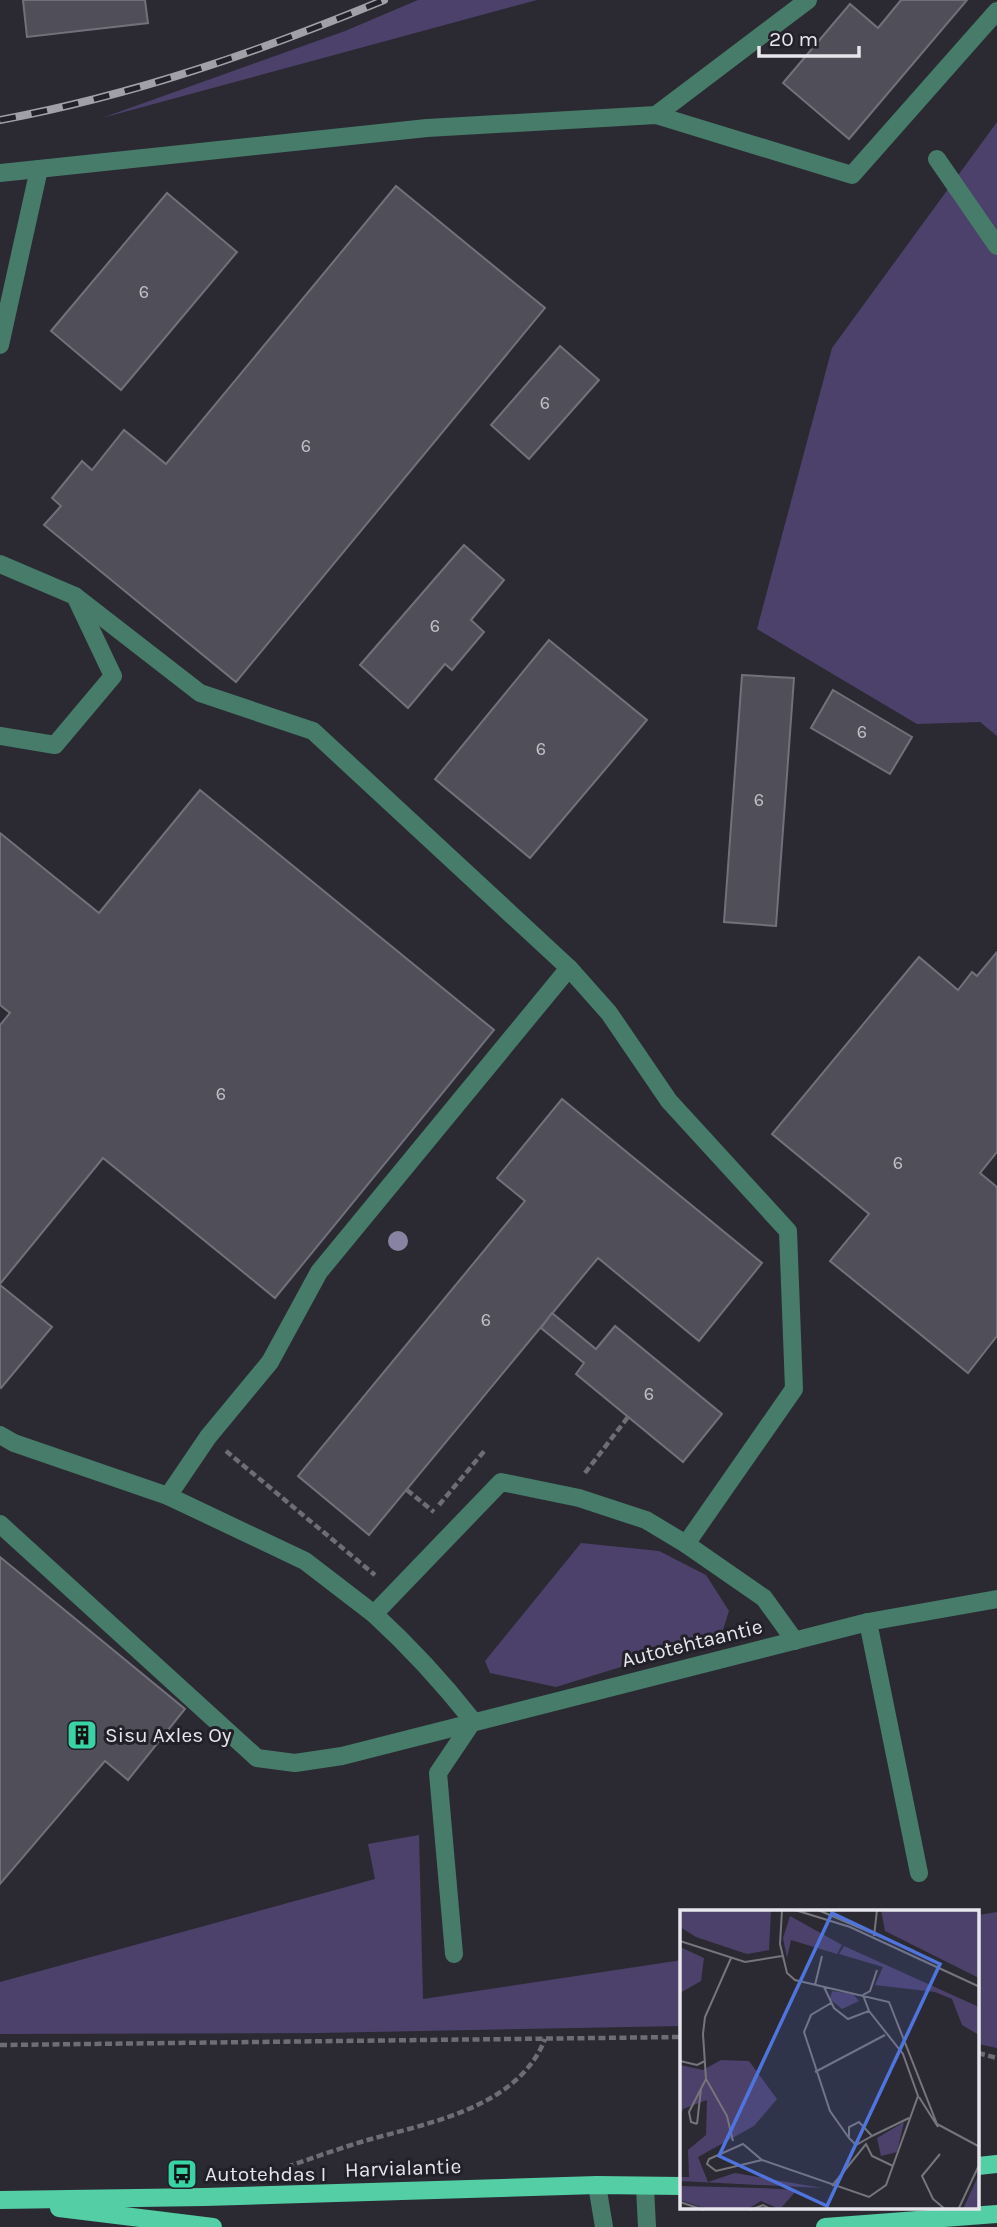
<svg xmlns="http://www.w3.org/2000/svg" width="997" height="2227" viewBox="0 0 997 2227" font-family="Karla,sans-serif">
<rect width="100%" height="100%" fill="#2b2a32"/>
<g fill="#4c416b">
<path d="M 418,0 L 537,0 L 102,118 L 345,31 Z"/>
<path d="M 997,122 L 997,736 L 980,722 L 917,724 L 757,629 L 832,348 Z"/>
<path d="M 581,1543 L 659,1551 L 706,1575 L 729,1611 L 721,1636 L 556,1687 L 490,1673 L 485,1661 Z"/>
<path d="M 419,1835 L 423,1999 L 682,1960 L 682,2026 L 319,2033 L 0,2034 L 0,1982 L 375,1879 L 368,1844 Z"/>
<path d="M 997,1912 L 997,2048 L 978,2044 L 978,1915 Z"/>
</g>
<g fill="#504e58" stroke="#72707b" stroke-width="2">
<path d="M 23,0 L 145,0 L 148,23 L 27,37 Z"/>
<path d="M 901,0 L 967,0 L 849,139 L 783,83 L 850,4 L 878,28 Z"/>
<path d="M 396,186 L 545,308 L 236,682 L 44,525 L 61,506 L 52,498 L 82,461 L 92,470 L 124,430 L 166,464 Z"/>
<path d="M 167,193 L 237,252 L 121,390 L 51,331 Z"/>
<path d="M 560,346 L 599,380 L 529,459 L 491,425 Z"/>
<path d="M 464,545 L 504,580 L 471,620 L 484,632 L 452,670 L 445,664 L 408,708 L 360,665 Z"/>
<path d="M 549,640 L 647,720 L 530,858 L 435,779 Z"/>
<path d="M 742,675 L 794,678 L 776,926 L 724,922 Z"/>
<path d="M 833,690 L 912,737 L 890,774 L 811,728 Z"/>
<path d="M 200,790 L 494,1030 L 275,1298 L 103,1158 L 0,1284 L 0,1025 L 10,1013 L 0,1005 L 0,833 L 99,913 Z"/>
<path d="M 997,952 L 997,1152 L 980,1173 L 997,1187 L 997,1336 L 968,1373 L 830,1261 L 869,1214 L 772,1134 L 919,957 L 958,990 L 972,972 L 977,976 Z"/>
<path d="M 562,1099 L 762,1263 L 699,1341 L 598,1258 L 369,1535 L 298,1476 L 525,1201 L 497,1178 Z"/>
<path d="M 0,1285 L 52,1327 L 1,1388 L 0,1387 Z"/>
<path d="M 552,1313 L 596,1349 L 615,1326 L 722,1414 L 683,1462 L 576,1374 L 584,1363 L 541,1328 Z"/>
<path d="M 0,1557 L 185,1709 L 128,1780 L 105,1761 L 0,1884 Z"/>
</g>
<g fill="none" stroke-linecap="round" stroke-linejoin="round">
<g stroke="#6e6d74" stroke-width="4.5" stroke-dasharray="7 3.5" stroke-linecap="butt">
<path d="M 226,1451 L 375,1575"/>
<path d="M 585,1473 L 628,1417"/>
<path d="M 407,1490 L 434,1512"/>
<path d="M 439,1505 L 486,1449"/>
<path d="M 0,2045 L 682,2037"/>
<path d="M 978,2053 L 997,2058"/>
<path d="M 287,2167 C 312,2158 338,2149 364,2141 C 428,2123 518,2108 545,2039"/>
</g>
<g stroke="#467c69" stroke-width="18">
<path d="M 656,115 L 808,0"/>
<path d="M 937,159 L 997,246"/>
<path d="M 0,173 L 427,128 L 656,115 L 852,175 L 997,11"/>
<path d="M 0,345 L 39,169"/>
<path d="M 0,564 L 75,596 L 113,676 L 55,745 L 0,736"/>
<path d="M 75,596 L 200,693 L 313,731 L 569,968 L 609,1013 L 669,1101 L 788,1231 L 794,1389 L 686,1544"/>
<path d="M 0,1435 L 14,1443 L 168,1496 L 305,1561 L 374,1614"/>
<path d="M 168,1496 L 208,1437 L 270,1362 L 319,1272 L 569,968"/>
<path d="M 0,1524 L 257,1758 L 295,1763 L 342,1756 L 868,1622 L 997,1599"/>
<path d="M 868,1622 L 919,1873"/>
<path d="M 454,1954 L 438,1773 L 473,1721 C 443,1683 410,1647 374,1614 L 501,1482 L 579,1498 L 646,1520 L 686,1544 L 764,1598 L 795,1641"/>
<path d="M 597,2185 L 604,2227"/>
<path d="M 645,2187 L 647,2227"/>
</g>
<g stroke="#53cea5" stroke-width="18">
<path d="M 978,2166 L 997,2164"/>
<path d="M 0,2200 L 205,2197 L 597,2185 L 682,2186"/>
<path d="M 59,2208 L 213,2227"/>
<path d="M 825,2227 L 997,2214"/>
</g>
<g stroke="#a1a0a7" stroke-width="8">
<path id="rail" d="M 0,120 C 134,95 258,52 384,0"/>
</g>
<use href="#rail" stroke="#222028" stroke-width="5" stroke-dasharray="16" stroke-linecap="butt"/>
</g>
<circle fill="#8983a2" cx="398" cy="1241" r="10"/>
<defs>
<g id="building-square" transform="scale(1.575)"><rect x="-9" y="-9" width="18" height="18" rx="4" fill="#38d4a6" stroke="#222028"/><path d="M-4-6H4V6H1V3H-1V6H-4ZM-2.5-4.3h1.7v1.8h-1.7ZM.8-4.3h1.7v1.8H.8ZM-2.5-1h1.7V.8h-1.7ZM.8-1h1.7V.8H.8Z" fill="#111"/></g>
<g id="bus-square" transform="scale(1.575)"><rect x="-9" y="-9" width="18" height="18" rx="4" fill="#38d4a6" stroke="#222028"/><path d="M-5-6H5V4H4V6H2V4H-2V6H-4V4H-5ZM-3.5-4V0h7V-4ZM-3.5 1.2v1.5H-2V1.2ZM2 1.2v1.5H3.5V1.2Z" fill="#111"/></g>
</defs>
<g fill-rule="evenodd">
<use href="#building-square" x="82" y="1735"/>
<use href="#bus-square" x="182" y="2174"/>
</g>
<g text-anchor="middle" stroke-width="6" stroke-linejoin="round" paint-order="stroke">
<g font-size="18" fill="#c1c0c7">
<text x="144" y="298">6</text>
<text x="545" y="409">6</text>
<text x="306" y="452">6</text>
<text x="435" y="632">6</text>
<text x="862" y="738">6</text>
<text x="541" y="755">6</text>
<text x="759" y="806">6</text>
<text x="221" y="1100">6</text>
<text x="898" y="1169">6</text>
<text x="486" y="1326">6</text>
<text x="649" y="1400">6</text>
</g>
<g font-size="21" fill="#e7e6ec" stroke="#222028">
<text transform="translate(692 1643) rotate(-14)" y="7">Autotehtaantie</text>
<text transform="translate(403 2168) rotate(-2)" y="7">Harvialantie</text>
</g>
<g font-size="21" fill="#e7e6ec" stroke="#222028" text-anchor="start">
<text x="105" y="1742">Sisu Axles Oy</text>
<text x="205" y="2181">Autotehdas I</text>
</g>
</g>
<g transform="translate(680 1910)">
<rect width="299" height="299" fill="#2b2a32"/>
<path d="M 0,0 L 91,0 L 89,40 L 67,44 L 16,27 L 0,17 ZM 201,0 L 299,0 L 299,68 L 205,21 ZM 110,6 L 162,35 L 157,44 L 111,30 L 107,48 L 103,28 ZM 164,36 L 299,97 L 299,125 L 282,115 L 272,89 L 255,82 L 195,75 L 203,57 L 159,44 ZM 0,37 L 24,48 L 21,71 L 0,83 ZM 152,81 L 173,84 L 179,91 L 162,99 L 150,89 ZM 41,150 L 69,151 L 97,189 L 74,216 L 18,247 L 28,272 L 55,263 L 142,278 L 0,271 L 0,267 L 9,267 L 8,240 L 26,225 L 27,190 L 3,199 L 0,208 L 0,155 L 23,160 ZM 224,212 L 217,242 L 201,246 L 197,228 ZM 299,264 L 299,299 L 283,299 ZM 0,276 L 80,278 L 117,280 L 100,299 L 81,291 L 68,299 L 30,300 L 0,290 Z" fill="#4c416b"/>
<path fill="none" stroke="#76757c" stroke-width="2" d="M 102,0 L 100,34 L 107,63 L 115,70 L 209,92 L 257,214 L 300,237M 115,0 L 170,17 L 300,77M 138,0 L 234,41M 194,26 L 197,0M 0,31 L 65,52 L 102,46M 51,48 L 25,107 L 23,124 L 26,169 L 47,206 L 53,231M 135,75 L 142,46M 144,77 L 154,98 L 168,109 L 189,101 L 183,85 L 190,81 L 197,60M 151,93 L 131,105 L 124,122 L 150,201 L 169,228M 0,151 L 17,155 L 25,151M 135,162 L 205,125M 239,187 L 258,217M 17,214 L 11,212 L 9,202 L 26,169M 17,214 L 21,179M 192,226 L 176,235 L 169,228 L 169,217 L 179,212 L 192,226 L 229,208M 260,244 L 242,266 L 253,289 L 266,300M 82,250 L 36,261 L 27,254 L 29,249 L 63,234 L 82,250 L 189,287 L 206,275 L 238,186 L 223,144 L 189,101M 152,276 L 186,234 L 192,246 L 213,256M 0,292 L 24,300M 70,300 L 83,295 L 92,300M 278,300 L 300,253"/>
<path fill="#5074dd" fill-opacity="0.15" stroke="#5074dd" stroke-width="3.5" d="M 152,3 L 260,54 L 147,296 L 39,246 Z"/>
<rect width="299" height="299" fill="none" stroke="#e7e6ec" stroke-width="3.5"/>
</g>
<path d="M759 46v10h100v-10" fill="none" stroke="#e7e6ec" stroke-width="3.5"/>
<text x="769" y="46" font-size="21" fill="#e7e6ec" stroke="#222028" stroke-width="5" paint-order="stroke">20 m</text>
</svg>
